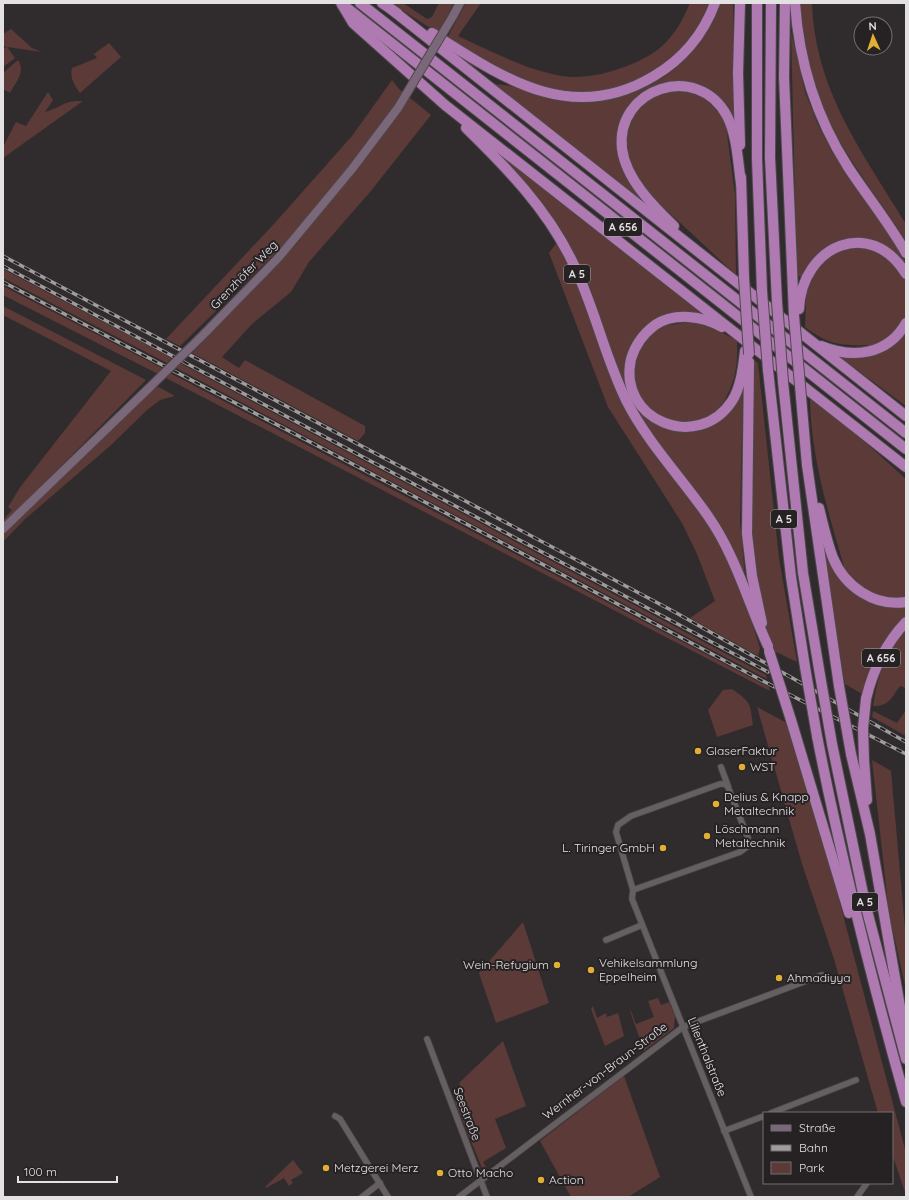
<svg xmlns="http://www.w3.org/2000/svg" width="909" height="1200" viewBox="0 0 909 1200" font-family="Quicksand,sans-serif">
<rect width="100%" height="100%" fill="#302c2e"/>
<g fill="#5b3a37">
<path d="M 391,3 L 403,3 L 427,19 L 432,17 L 439,3 L 454,3 L 438,33 Z"/>
<path d="M 466,3 L 481,3 L 458,36 C 491,51 526,70 562,76 C 592,81 637,66 660,48 C 674,36 683,20 690,3 L 709,3 C 703,17 697,31 687,42 C 649,87 587,104 533,84 C 502,73 475,55 447,38 Z"/>
<path d="M 719,3 L 733,3 L 734,120 L 721,100 L 712,92 L 709,102 L 721,116 L 726,126 L 735,195 L 736,275 L 658,202 L 649,207 L 492,84 C 498,84 505,85 511,86 C 527,89 541,98 558,100 C 605,106 659,92 690,53 C 702,38 710,19 719,3 Z"/>
<path d="M 799,3 L 812,3 C 815,90 862,152 906,224 L 906,241 C 880,200 849,162 827,118 C 809,82 803,42 799,3 Z"/>
<path d="M 11,29 L 32,48 L 42,52 L 7,47 L 15,58 L 3,67 L 3,50 L 6,47 L 3,45 L 3,34 Z"/>
<path d="M 791,31 L 805,92 L 818,125 L 832,152 L 869,204 L 906,262 L 906,406 L 837,355 L 857,358 L 874,355 L 870,345 C 841,346 829,345 805,327 L 807,268 L 801,277 L 798,276 L 796,244 Z"/>
<path d="M 109,43 L 121,57 L 80,93 C 75,86 69,77 72,68 L 97,58 L 94,54 Z"/>
<path d="M 18,60 C 26,71 16,82 10,93 L 3,89 L 3,73 Z"/>
<path d="M 392,80 L 399,89 L 431,115 L 370,192 L 309,262 L 291,292 L 252,324 L 222,357 L 239,368 L 245,360 L 365,426 L 365,433 L 358,441 L 192,353 L 300,240 L 297,232 L 180,346 L 166,339 L 273,225 L 352,136 Z"/>
<path d="M 48,92 L 53,100 L 45,112 C 62,107 64,100 83,101 L 3,158 L 3,147 L 16,122 L 26,126 Z"/>
<path d="M 501,154 L 706,315 L 678,312 L 661,327 C 699,319 704,322 737,341 C 738,368 735,383 722,405 L 743,390 L 740,522 L 745,576 L 732,546 L 721,528 L 760,648 L 758,656 L 690,618 L 715,601 L 697,554 L 682,523 L 608,407 L 549,253 L 563,234 L 535,195 L 500,156 Z"/>
<path d="M 3,269 L 172,358 L 167,363 L 3,278 Z"/>
<path d="M 3,286 L 162,368 L 158,374 L 3,295 Z"/>
<path d="M 3,306 L 146,380 L 3,525 L 3,520 L 12,510 L 8,507 L 21,486 L 111,371 L 3,315 Z"/>
<path d="M 751,357 L 758,363 L 779,558 L 797,662 L 774,651 L 760,608 L 749,519 Z"/>
<path d="M 180,363 L 766,675 L 767,679 L 176,368 Z"/>
<path d="M 170,373 L 769,687 L 770,691 L 166,378 Z"/>
<path d="M 155,385 L 175,396 L 160,400 L 147,410 L 110,446 L 24,520 L 3,542 L 3,533 Z"/>
<path d="M 810,399 L 856,434 L 906,479 L 906,617 L 887,637 L 872,661 L 862,694 L 845,684 L 828,586 L 824,547 L 826,548 L 851,590 C 833,528 811,464 810,399 Z"/>
<path d="M 906,630 L 906,688 L 900,686 C 891,698 890,706 873,706 C 878,675 885,654 906,630 Z"/>
<path d="M 732,689 C 751,702 750,703 753,725 L 717,737 L 708,710 L 723,690 Z"/>
<path d="M 757,707 L 787,723 L 829,862 L 906,1153 L 906,1195 L 892,1154 L 892,1113 L 878,1113 L 834,959 L 802,864 Z"/>
<path d="M 906,710 L 906,736 L 872,717 L 873,711 L 897,723 Z"/>
<path d="M 872,760 L 891,771 L 906,940 L 906,990 L 889,913 Z"/>
<path d="M 523,922 L 549,1003 L 496,1023 L 479,973 Z"/>
<path d="M 658,998 L 661,1005 L 669,1002 L 675,1016 L 674,1028 L 644,1051 L 630,1011 L 631,1011 L 636,1024 L 654,1017 L 648,1001 Z"/>
<path d="M 593,1006 L 597,1018 L 606,1013 L 607,1017 L 618,1013 L 624,1036 L 605,1046 L 591,1009 Z"/>
<path d="M 503,1041 L 526,1106 L 495,1119 L 506,1148 L 483,1162 L 487,1169 L 482,1168 L 454,1100 L 463,1096 L 459,1083 Z"/>
<path d="M 624,1076 L 660,1177 L 628,1197 L 571,1197 L 540,1141 Z"/>
<path d="M 293,1160 L 303,1173 L 291,1180 L 293,1183 L 289,1186 L 284,1178 L 266,1188 L 265,1187 Z"/>
</g>
<g fill="none" stroke-linecap="round" stroke-linejoin="round">
<g stroke="#4d494b" stroke-width="7">
<g id="street">
<path d="M 721,767 L 728,786"/>
<path d="M 633,890 L 740,852 L 747,847 L 748,838 L 728,787 L 725,784 L 720,784 L 631,816 L 618,825 L 616,832 L 633,890 L 632,899 L 751,1197"/>
<path d="M 606,940 L 642,925"/>
<path d="M 427,1039 L 487,1197"/>
<path d="M 771,1113 L 856,1080"/>
<path d="M 335,1116 L 340,1119 L 388,1197"/>
<path d="M 724,1131 L 764,1116"/>
<path d="M 362,1197 L 380,1183"/>
<path d="M 459,1197 L 683,1027 L 822,975"/>
<path d="M 857,1197 L 867,1183"/>
</g>
</g>
<g stroke="#4d494b" stroke-width="10">
<g id="secondary">
<path d="M 453,16 L 460,3"/>
<path d="M 205,333 L 279,257 L 352,169 L 398,108"/>
<path d="M 3,529 L 150,387"/>
</g>
</g>
<g stroke="#4d494b" stroke-width="12">
<g id="highway">
<path d="M 341,3 L 353,23 L 445,105 L 906,467"/>
<path d="M 360,3 L 906,433"/>
<path d="M 382,3 L 397,13"/>
<path d="M 757,3 L 757,159 L 762,291"/>
<path d="M 771,3 L 770,157 L 777,302"/>
<path d="M 785,3 L 784,77 L 794,316"/>
<path d="M 795,3 C 799,62 816,117 848,167 C 867,196 889,223 906,253"/>
<path d="M 347,8 L 906,449"/>
<path d="M 391,9 L 906,416"/>
<path d="M 432,33 C 503,78 571,126 654,76 C 683,59 703,35 715,3"/>
<path d="M 466,128 C 507,168 547,209 572,261 C 594,305 604,355 626,400 C 647,442 681,477 708,516 C 736,556 748,603 768,646"/>
<path d="M 740,145 L 738,73 L 740,3"/>
<path d="M 741,177 L 744,277"/>
<path d="M 674,226 C 653,206 626,179 622,149 C 615,88 698,61 727,116 C 737,135 738,162 741,184"/>
<path d="M 799,309 C 802,245 871,216 906,274"/>
<path d="M 722,327 C 702,316 675,312 655,325 C 643,334 635,345 631,359 C 617,420 698,453 732,401 C 741,387 743,368 745,351"/>
<path d="M 821,346 C 853,359 888,355 906,323"/>
<path d="M 749,362 L 747,534 L 752,576 L 762,623"/>
<path d="M 768,370 L 791,577 L 805,667"/>
<path d="M 783,382 L 803,573 L 820,675"/>
<path d="M 801,397 L 807,465 L 839,686"/>
<path d="M 819,508 C 823,525 827,542 833,558 C 845,587 875,607 906,602"/>
<path d="M 866,699 C 873,670 885,644 906,622"/>
<path d="M 791,720 L 849,913"/>
<path d="M 817,736 C 841,859 872,981 906,1102"/>
<path d="M 832,744 L 865,903 L 906,1059"/>
<path d="M 851,754 L 870,834 L 906,1041"/>
<path d="M 864,760 L 867,800"/>
</g>
</g>
<use href="#street" stroke="#655f62" stroke-width="5.5"/>
<use href="#secondary" stroke="#7b677a" stroke-width="8"/>
<use href="#highway" stroke="#af7ab1" stroke-width="10"/>
<g stroke="#9f9c9d" stroke-width="3.5">
<g id="rail">
<path d="M 3,256 L 671,610 L 906,742"/>
<path d="M 3,266 L 768,672"/>
<path d="M 3,282 L 387,482 L 763,681 L 906,754"/>
</g>
</g>
<use href="#rail" stroke="#262224" stroke-width="2" stroke-dasharray="6" stroke-linecap="butt"/>
<g stroke="#4d494b" stroke-width="10" stroke-linecap="butt">
<g id="secondary-bridge">
<path d="M 398,108 L 453,16"/>
<path d="M 150,387 L 205,333"/>
</g>
</g>
<g stroke="#4d494b" stroke-width="12" stroke-linecap="butt">
<g id="highway-bridge">
<path d="M 744,277 L 749,354"/>
<path d="M 762,291 L 768,370"/>
<path d="M 777,302 L 783,382"/>
<path d="M 794,316 L 801,397"/>
<path d="M 769,651 L 791,720"/>
<path d="M 805,667 L 817,736"/>
<path d="M 820,675 L 832,744"/>
<path d="M 839,686 L 851,754"/>
<path d="M 864,760 L 863,728 L 866,699"/>
</g>
</g>
<use href="#secondary-bridge" stroke="#7b677a" stroke-width="8"/>
<use href="#highway-bridge" stroke="#af7ab1" stroke-width="10"/>
</g>
<g fill="#e1af34" stroke="#262224" stroke-width="1.5">
<circle cx="698" cy="751" r="4"/>
<circle cx="742" cy="767" r="4"/>
<circle cx="716" cy="804" r="4"/>
<circle cx="707" cy="836" r="4"/>
<circle cx="663" cy="848" r="4"/>
<circle cx="557" cy="965" r="4"/>
<circle cx="591" cy="970" r="4"/>
<circle cx="779" cy="978" r="4"/>
<circle cx="326" cy="1168" r="4"/>
<circle cx="440" cy="1173" r="4"/>
<circle cx="541" cy="1180" r="4"/>
</g>
<g text-anchor="middle" stroke-width="4" stroke-linejoin="round" paint-order="stroke">
<g fill="#262224" stroke="#aba8a9" stroke-width="1">
<rect x="604" y="218" width="38" height="18" rx="3"/>
<rect x="564" y="265" width="26" height="18" rx="3"/>
<rect x="771" y="510" width="26" height="18" rx="3"/>
<rect x="862" y="649" width="38" height="18" rx="3"/>
<rect x="852" y="893" width="26" height="18" rx="3"/>
</g>
<g font-size="11" font-weight="bold" fill="#e4e1e2">
<text x="623" y="231">A 656</text>
<text x="577" y="278">A 5</text>
<text x="784" y="523">A 5</text>
<text x="881" y="662">A 656</text>
<text x="865" y="906">A 5</text>
</g>
<g font-size="12" fill="#e4e1e2" stroke="#262224">
<text transform="translate(244 275) rotate(-46)" y="4">Grenzhöfer Weg</text>
<text transform="translate(707 1057) rotate(68)" y="4">Lilienthalstraße</text>
<text transform="translate(605 1071) rotate(-37)" y="4">Wernher-von-Braun-Straße</text>
<text transform="translate(467 1114) rotate(69)" y="4">Seestraße</text>
</g>
<g font-size="12" fill="#e4e1e2" stroke="#262224" text-anchor="start">
<text x="706" y="755">GlaserFaktur</text>
<text x="750" y="771">WST</text>
<text x="724" y="801">Delius &amp; Knapp<tspan x="724" dy="14">Metaltechnik</tspan></text>
<text x="715" y="833">Löschmann<tspan x="715" dy="14">Metaltechnik</tspan></text>
<text x="655" y="852" text-anchor="end">L. Tiringer GmbH</text>
<text x="599" y="967">Vehikelsammlung<tspan x="599" dy="14">Eppelheim</tspan></text>
<text x="549" y="969" text-anchor="end">Wein-Refugium</text>
<text x="787" y="982">Ahmadiyya</text>
<text x="334" y="1172">Metzgerei Merz</text>
<text x="448" y="1177">Otto Macho</text>
<text x="549" y="1184">Action</text>
</g>
</g>
<rect width="909" height="1200" fill="none" stroke="#e4e1e2" stroke-width="8"/>
<rect x="763" y="1112" width="130" height="72" fill="#262224" stroke="#726e70"/>
<rect x="771" y="1125" width="20" height="6" fill="#7b677a" stroke="#726e70"/>
<text x="799" y="1132" font-size="12" fill="#e4e1e2">Straße</text>
<rect x="771" y="1145" width="20" height="6" fill="#9f9c9d" stroke="#726e70"/>
<text x="799" y="1152" font-size="12" fill="#e4e1e2">Bahn</text>
<rect x="771" y="1162" width="20" height="12" fill="#5b3a37" stroke="#726e70"/>
<text x="799" y="1172" font-size="12" fill="#e4e1e2">Park</text>
<g transform="translate(873 36) rotate(357)"><circle r="19" fill="#262224" stroke="#726e70"/>
<path d="M0-3L7 15L0 10L-7 15Z" fill="#e1af34"/>
<text y="-6" font-size="11" font-weight="bold" text-anchor="middle" fill="#e4e1e2">N</text>
</g>
<path d="M18 1176v6h99v-6" fill="none" stroke="#e4e1e2" stroke-width="2"/>
<text x="24" y="1176" font-size="12" fill="#e4e1e2" stroke="#262224" stroke-width="3" paint-order="stroke">100 m</text>
</svg>
